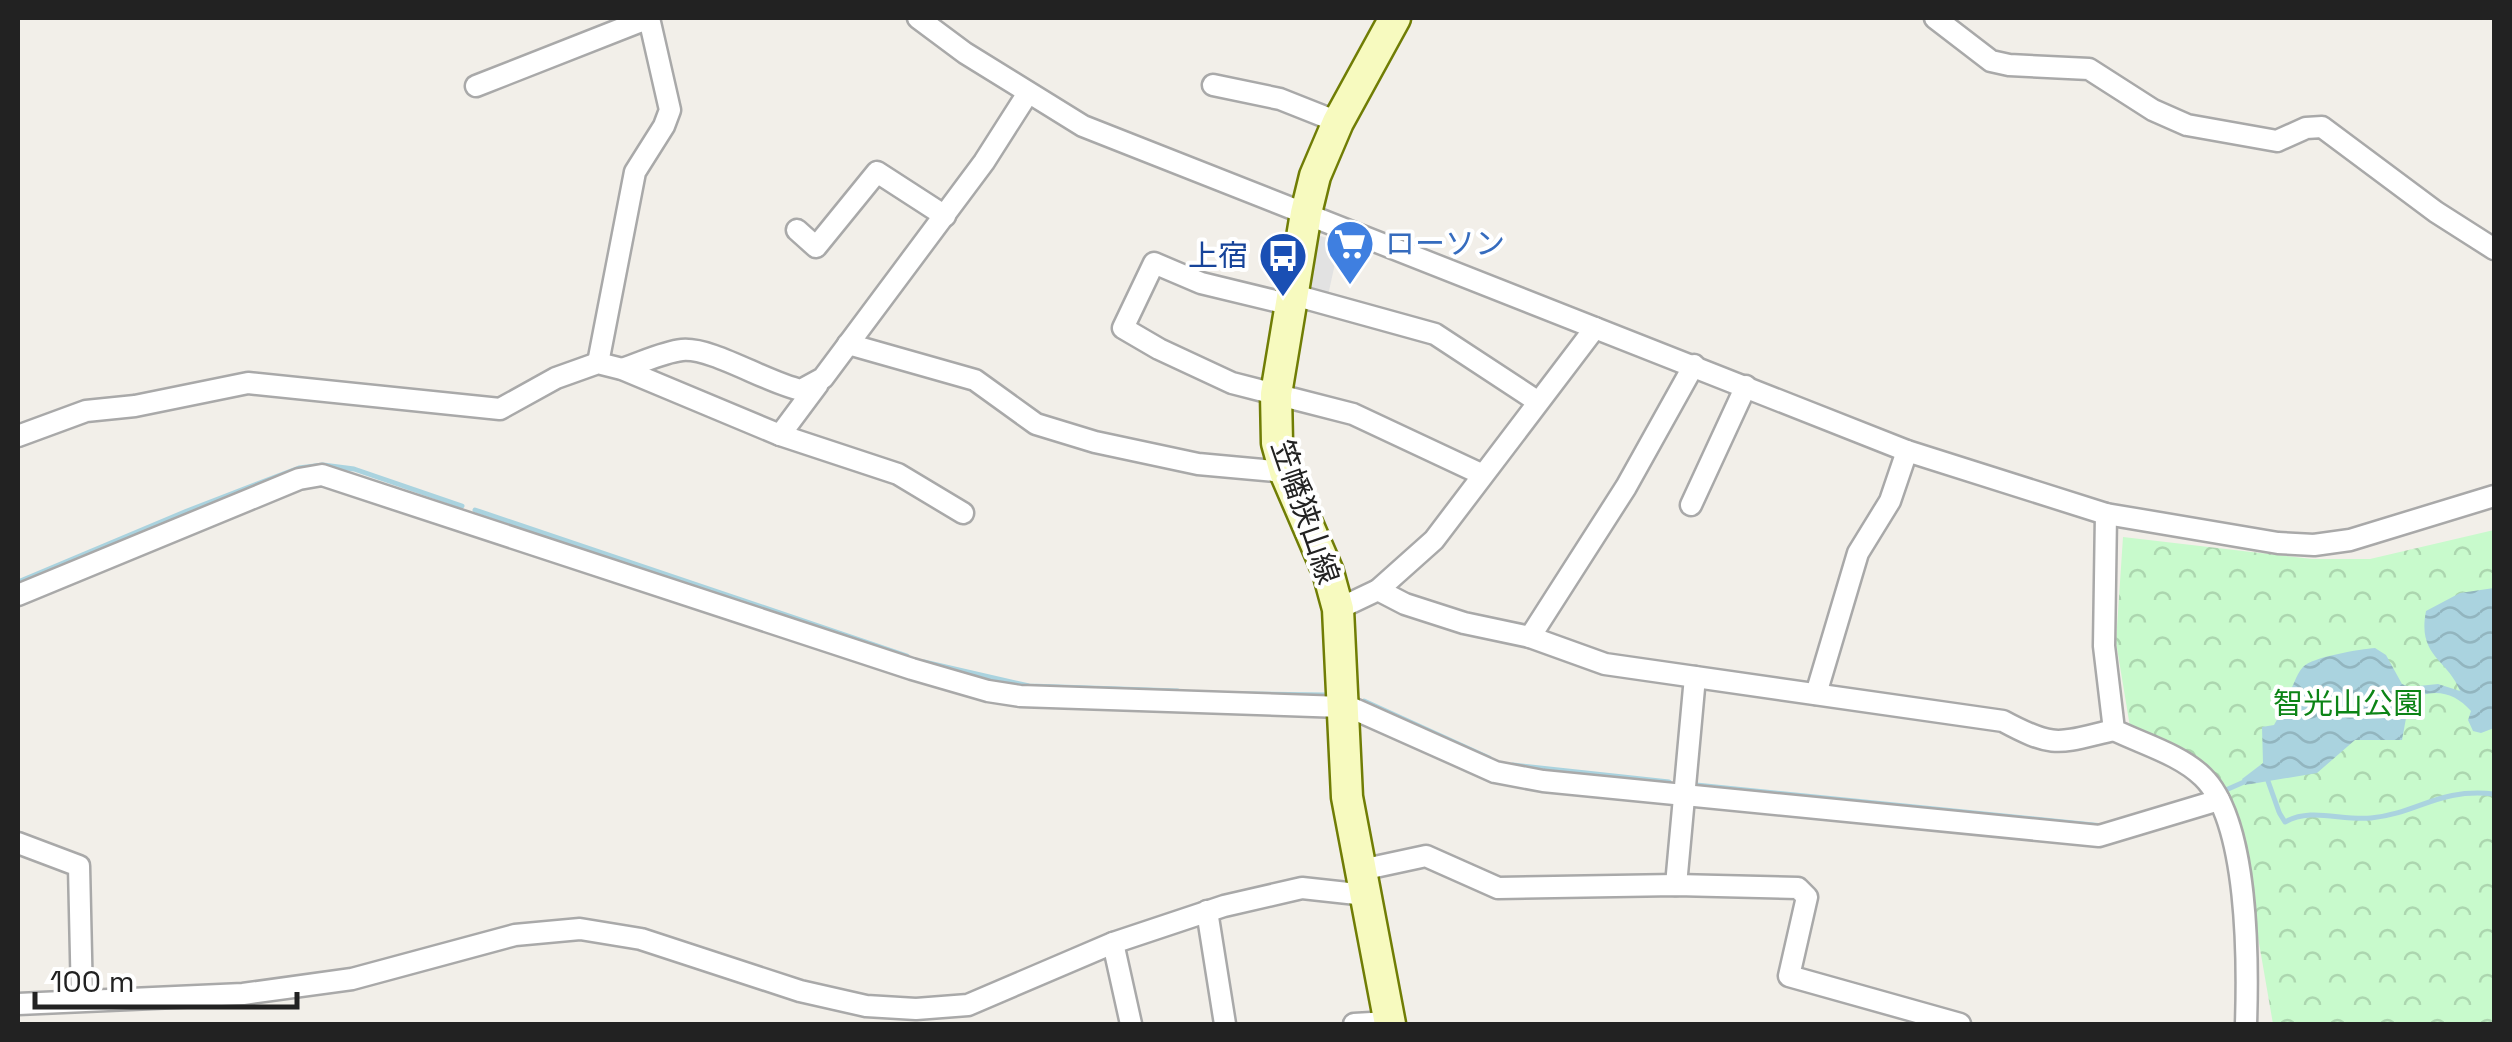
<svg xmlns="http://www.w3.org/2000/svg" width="2512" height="1042" viewBox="0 0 2512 1042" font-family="'Space Grotesk','Noto Sans JP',sans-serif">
<defs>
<pattern id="park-crowns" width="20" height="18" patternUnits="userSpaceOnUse" patternTransform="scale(2.5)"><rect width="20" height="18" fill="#c8facc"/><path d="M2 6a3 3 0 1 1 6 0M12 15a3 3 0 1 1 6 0" fill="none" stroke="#acd6af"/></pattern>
<pattern id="water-waves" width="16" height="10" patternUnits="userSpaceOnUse" patternTransform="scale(2.5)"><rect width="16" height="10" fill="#aad3df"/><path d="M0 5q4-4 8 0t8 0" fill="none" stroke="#92b5bf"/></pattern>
</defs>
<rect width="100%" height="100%" fill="#f2efe9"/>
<path fill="url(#park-crowns)" d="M 2494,530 L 2494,1024 L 2273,1024 L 2240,833 L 2220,778 L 2131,733 L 2116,642 L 2123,537 L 2312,559 L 2370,559 Z"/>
<path fill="#e2e2e2" d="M 1317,235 L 1368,250 L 1367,264 L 1336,259 L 1327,300 L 1305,293 Z"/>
<path fill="url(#water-waves)" d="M 2494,588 L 2494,728 L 2481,733 L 2473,731 L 2468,720 L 2471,711 C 2454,691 2430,687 2409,702 L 2402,740 L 2355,740 L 2317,773 L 2245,785 L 2242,779 L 2263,763 L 2262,727 L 2274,725 L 2279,716 L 2280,701 C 2294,693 2293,678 2303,667 C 2312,657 2361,649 2375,648 L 2386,655 L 2402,684 L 2409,687 L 2438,684 L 2460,691 C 2448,659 2417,657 2426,611 L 2460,593 Z"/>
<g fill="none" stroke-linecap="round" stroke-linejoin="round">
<g stroke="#aad3df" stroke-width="5">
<path d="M 475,510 L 907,656"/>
<path d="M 18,582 L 187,511 L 299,468 L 323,465 L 354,469 L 462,506"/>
<path d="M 924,662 L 1029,686 L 1178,691"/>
<path d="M 1244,694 L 1326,695"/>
<path d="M 1364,701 L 1489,758"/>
<path d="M 1513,765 L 1669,782"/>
<path d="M 2268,781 L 2279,812"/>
<path d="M 1696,785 L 2103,826"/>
<path d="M 2219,793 L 2244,782"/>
<path d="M 2280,814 L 2285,822 C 2311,807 2341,821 2371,818 C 2419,813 2438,788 2494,794"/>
</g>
<g stroke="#a9a9a9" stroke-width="25">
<g id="street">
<path d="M 918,18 L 965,53 L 1083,126 L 1907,451 L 2106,514 L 2278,543 L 2314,545 L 2350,540 L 2494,496"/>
<path d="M 1935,18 L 1991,61 L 2009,65 L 2089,69 L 2153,110 L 2187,125 L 2277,141 L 2306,128 L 2322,127 L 2436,212 L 2494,249"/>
<path d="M 1213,85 L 1280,99 L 1338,122"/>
<path d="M 476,86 L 649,18 L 670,110 L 664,126 L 635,172 L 598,363"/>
<path d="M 797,230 L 816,247 L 877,172 L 945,216"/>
<path d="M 1294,295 L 1435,334 L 1537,401"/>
<path d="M 1292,305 L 1201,283 L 1154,263 L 1123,328 L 1159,349 L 1232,383 L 1353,414 L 1481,474"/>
<path d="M 848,344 L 975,380 L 1036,424 L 1095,442 L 1198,464 L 1285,472"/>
<path d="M 622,369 C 641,363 663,352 682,350 C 712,347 767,383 801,390 L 823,378 L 984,162 L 1028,93"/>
<path d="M 780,435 L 818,384"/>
<path d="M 18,436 L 86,411 L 135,406 L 248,383 L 500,409 L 556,378 L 598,363 L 622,369 L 780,435 L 898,474 L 963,513"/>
<path d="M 1691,505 L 1746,386"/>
<path d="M 2106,514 L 2104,646 L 2114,730 C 2143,744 2181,755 2203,777 C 2249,822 2248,963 2246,1024"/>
<path d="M 1378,590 L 1405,604 L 1464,623 L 1530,637 L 1605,664 L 2003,721 C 2055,749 2058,743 2114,730"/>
<path d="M 18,595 L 299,479 L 322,475 L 912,669 L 988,691 L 1020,696 L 1342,707 L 1354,709 L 1495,772 L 1543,781 L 2099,836 L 2219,800"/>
<path d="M 1338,609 L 1378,590 L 1434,540 L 1595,328"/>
<path d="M 1530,637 L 1626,487 L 1694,365"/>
<path d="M 1816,694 L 1858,553 L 1890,501 L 1907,451"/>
<path d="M 18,843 L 79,866 L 82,1000"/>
<path d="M 1361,870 L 1426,856 L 1498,888 L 1676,885 L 1798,888 L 1807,897 L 1789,976 L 1960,1024"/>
<path d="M 1676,885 L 1695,677"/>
<path d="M 1207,911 L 1225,1024"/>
<path d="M 18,1004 L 243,994 L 352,979 L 515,935 L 580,929 L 641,939 L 800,991 L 866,1006 L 916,1009 L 968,1005 L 1113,943"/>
<path d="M 1131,1024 L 1113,943 L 1224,906 L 1302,888 L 1366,895"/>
<path d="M 1354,1024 L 1389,1022"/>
</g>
</g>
<g stroke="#707d05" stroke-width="35">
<path id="secondary" d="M 1390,1024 L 1347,797 L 1338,609 L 1328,572 L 1285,472 L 1277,443 L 1276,394 L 1306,213 L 1315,176 L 1338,122 L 1395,18"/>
</g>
<use href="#street" stroke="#fff" stroke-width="20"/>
<use href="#secondary" stroke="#f7fabf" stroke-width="30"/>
</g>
<defs>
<g id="supermarket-pin" transform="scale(2.5)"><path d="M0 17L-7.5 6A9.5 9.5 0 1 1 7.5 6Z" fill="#3f7fe0" stroke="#fff"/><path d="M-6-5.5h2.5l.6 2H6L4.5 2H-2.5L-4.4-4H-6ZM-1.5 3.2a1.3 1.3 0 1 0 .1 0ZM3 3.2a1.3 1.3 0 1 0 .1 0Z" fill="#fff"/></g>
<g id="bus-pin" transform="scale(2.5)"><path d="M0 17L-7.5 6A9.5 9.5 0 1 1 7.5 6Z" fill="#1a4fb4" stroke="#fff"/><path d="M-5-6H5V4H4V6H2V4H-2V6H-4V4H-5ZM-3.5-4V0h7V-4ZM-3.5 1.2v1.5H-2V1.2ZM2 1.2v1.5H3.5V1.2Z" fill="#fff"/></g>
</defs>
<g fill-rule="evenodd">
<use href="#supermarket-pin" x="1350" y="244"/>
<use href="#bus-pin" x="1283" y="256"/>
</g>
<g text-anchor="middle" stroke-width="8" stroke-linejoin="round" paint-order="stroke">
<g font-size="30" fill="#366cbe" stroke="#fff" text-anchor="start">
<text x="1385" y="254">ローソン</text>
</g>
<g font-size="30" fill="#164399" stroke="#fff" text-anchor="end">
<text x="1248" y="266">上宿</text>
</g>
<g font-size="30" fill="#222" stroke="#fff">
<text transform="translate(1305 512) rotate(71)" y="10">笠幡狭山線</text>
</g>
<g font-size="30" fill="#0c8416" stroke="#fff">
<text x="2348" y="714">智光山公園</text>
</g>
</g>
<rect width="2512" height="1042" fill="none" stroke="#222222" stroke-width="40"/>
<path d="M35 992v15h262v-15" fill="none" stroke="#222222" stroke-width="5"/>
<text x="50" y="992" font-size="30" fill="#222222" stroke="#ffffff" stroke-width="8" paint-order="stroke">100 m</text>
</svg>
